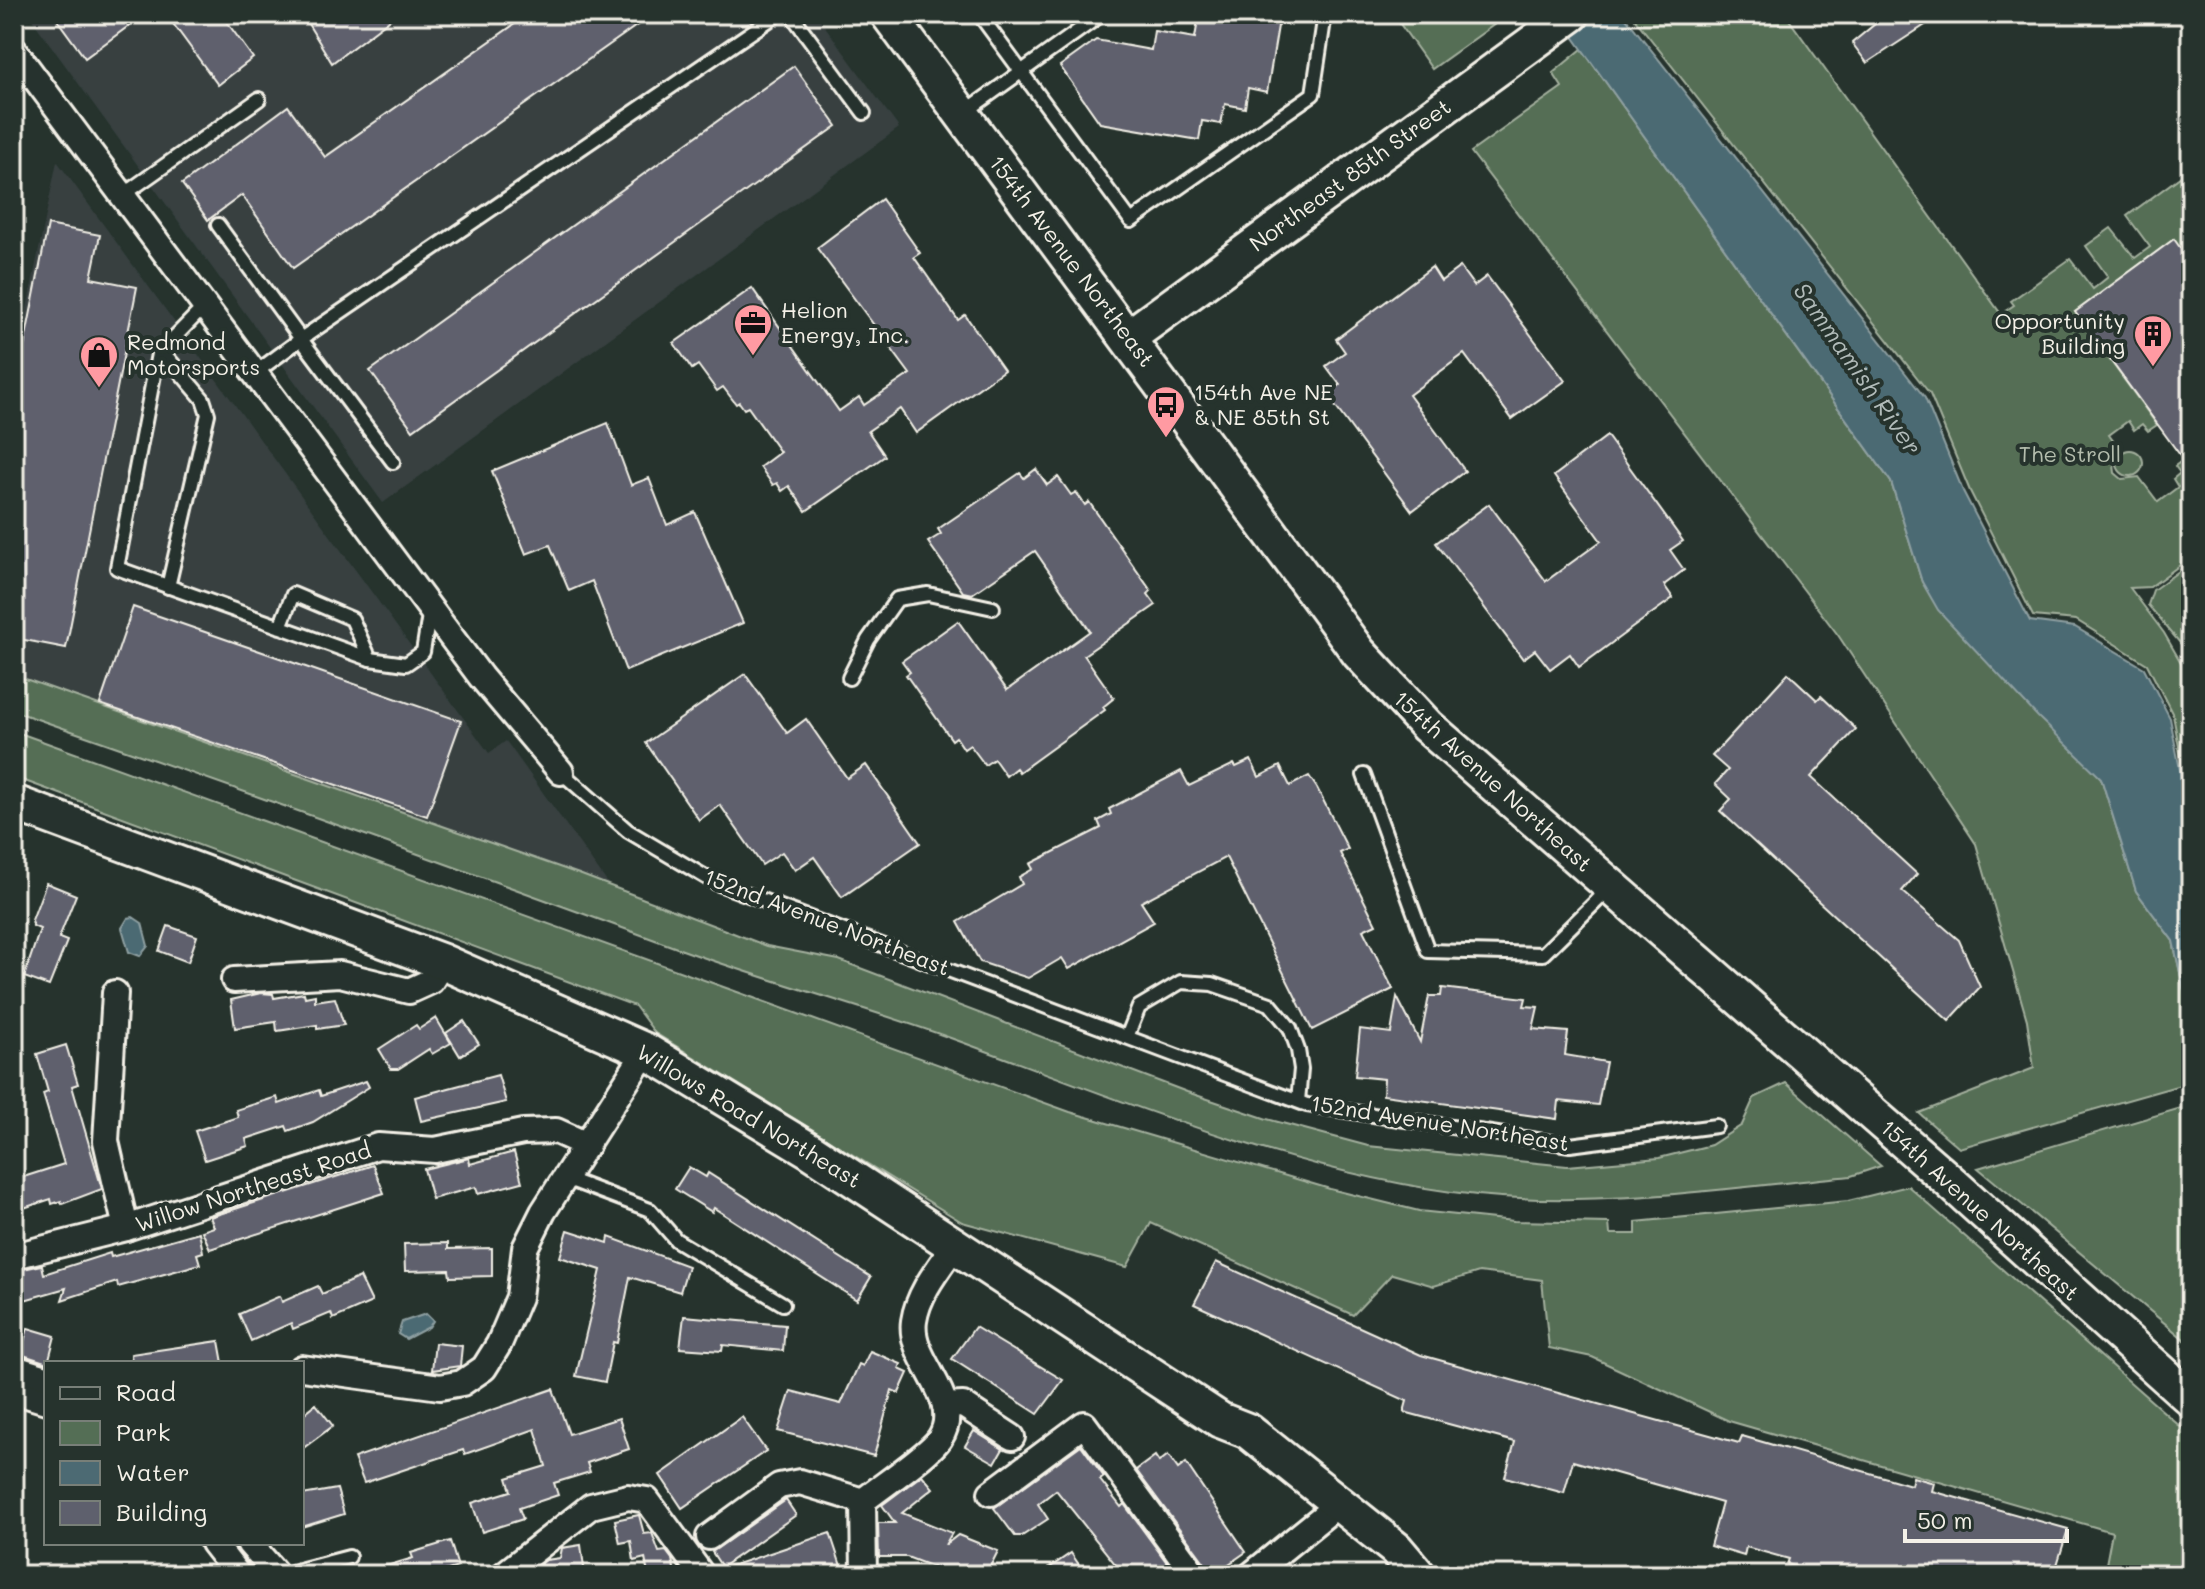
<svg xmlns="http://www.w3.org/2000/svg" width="2205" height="1589" viewBox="0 0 2205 1589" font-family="Mali,sans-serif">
<rect width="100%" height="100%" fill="#26332d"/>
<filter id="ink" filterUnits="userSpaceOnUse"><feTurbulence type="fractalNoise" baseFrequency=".0125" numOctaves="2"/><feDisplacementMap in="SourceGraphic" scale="16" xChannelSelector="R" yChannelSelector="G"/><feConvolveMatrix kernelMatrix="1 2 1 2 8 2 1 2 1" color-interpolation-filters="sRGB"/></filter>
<g filter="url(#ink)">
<g fill="#374040">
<path d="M 28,14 L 816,14 L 899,128 L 383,503 Z"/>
<path d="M 57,161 L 489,753 L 506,741 L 614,892 L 14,688 L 14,372 Z"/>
</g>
<g fill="#546e55" stroke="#a4b09e" stroke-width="2">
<path d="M 1393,14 L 1509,14 L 1432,69 Z"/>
<path d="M 1643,14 L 1785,14 L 2001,314 L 2014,305 L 2011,301 L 2070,259 L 2093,289 L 2108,277 L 2086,246 L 2111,228 L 2135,258 L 2150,247 L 2127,216 L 2184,174 L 2191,184 L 2191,263 L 2173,240 L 2075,312 L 2157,425 L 2148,431 L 2142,424 L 2134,430 L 2128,421 L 2109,435 L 2119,449 L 2113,456 L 2115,473 L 2122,479 L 2139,477 L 2158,502 L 2178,487 L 2173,479 L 2180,473 L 2175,466 L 2183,460 L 2191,471 L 2191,557 L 2150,587 L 2130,588 L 2164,633 L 2191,680 L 2191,811 L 2173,715 L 2147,664 L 2076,620 L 2033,616 L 1970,491 L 1930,394 L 1635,19 Z"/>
<path d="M 1582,49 L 1891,482 L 1922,582 L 2101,778 L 2136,891 L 2173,941 L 2191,1022 L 2191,1082 L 1959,1148 L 1919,1113 L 2034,1068 L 2027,1020 L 1976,844 L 1838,635 L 1471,152 L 1562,87 L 1553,73 Z"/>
<circle cx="2130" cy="463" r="13"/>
<path d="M 2183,568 L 2191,578 L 2191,656 L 2148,605 L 2153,590 Z"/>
<path d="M 14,675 L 579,874 L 767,946 L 839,960 L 1187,1092 L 1267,1119 L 1368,1146 L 1567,1166 L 1659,1158 L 1711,1145 L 1742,1125 L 1754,1098 L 1786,1083 L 1881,1166 L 1851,1176 C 1726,1188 1603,1208 1477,1195 C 1296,1176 1113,1096 942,1035 C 855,1004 764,980 677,948 C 456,867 236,788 14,711 Z"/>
<path d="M 14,731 L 1070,1112 L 1330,1189 L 1419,1211 L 1514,1221 L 1609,1223 L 1610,1234 L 1636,1234 L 1636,1222 L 1848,1201 L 1908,1186 L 2191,1436 L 2191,1575 L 2104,1575 L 2112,1532 L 1729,1421 L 1592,1357 L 1549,1348 L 1542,1280 L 1479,1272 L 1434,1286 L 1392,1274 L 1353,1315 L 1151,1223 L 1127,1267 L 962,1222 L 655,1033 L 635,1006 L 14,777 Z"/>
<path d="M 2191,1105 L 2191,1345 L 1978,1168 Z"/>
</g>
<g fill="#4c6a73" stroke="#8fa0a2" stroke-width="2">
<path d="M 1557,14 L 1623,14 L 1925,398 L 1963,491 L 2030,621 L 2075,627 L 2144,668 L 2170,718 L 2191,826 L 2191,1022 L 2173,941 L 2136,891 L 2101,778 L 2038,717 L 1938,610 L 1922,582 L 1891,482 Z"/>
<path d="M 133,917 L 142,923 L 148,946 L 140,956 L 129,952 L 122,928 L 128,918 Z"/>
<path d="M 426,1314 L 433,1321 L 429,1327 L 406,1339 L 398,1334 L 402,1322 Z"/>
</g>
<g fill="#5e606d" stroke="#f4f1e8" stroke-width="2">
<path d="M 53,14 L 145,14 L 85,58 Z"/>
<path d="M 166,14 L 221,14 L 253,58 L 218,85 Z"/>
<path d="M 302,14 L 397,14 L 332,63 Z"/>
<path d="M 529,14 L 653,14 L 293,268 L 242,195 L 208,220 L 182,184 L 288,106 L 325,157 Z"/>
<path d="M 1199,14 L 1280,14 L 1267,92 L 1248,88 L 1245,108 L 1225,104 L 1221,124 L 1202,121 L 1199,140 L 1100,123 L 1060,66 L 1096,40 L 1151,50 L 1154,31 L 1195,38 Z"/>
<path d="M 1887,14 L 1942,14 L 1867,63 L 1852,43 Z"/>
<path d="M 794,66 L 837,126 L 413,430 L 370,371 Z"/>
<path d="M 882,199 L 920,253 L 914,257 L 958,320 L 965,315 L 1004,370 L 916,433 L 900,409 L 868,431 L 885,456 L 806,511 L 789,486 L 782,491 L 777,483 L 773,485 L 760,467 L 780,452 L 748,407 L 744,409 L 739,402 L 736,404 L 723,387 L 717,391 L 698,365 L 692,369 L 674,343 L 752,288 L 839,411 L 859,397 L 864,405 L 910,374 L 817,248 Z"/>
<path d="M 48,225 L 100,235 L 91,278 L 137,287 L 66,648 L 14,638 L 14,397 Z"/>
<path d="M 2174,239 L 2191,263 L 2191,470 L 2075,312 Z"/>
<path d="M 1432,267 L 1441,281 L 1460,267 L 1474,286 L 1487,276 L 1565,381 L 1512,419 L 1464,354 L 1409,395 L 1465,471 L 1412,511 L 1327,395 L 1340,385 L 1326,366 L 1345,352 L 1336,339 Z"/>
<path d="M 608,423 L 631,485 L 649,478 L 667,525 L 695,512 L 743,623 L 626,671 L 592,581 L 569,591 L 550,545 L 526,554 L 492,471 Z"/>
<path d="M 1607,436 L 1683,541 L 1670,550 L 1684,570 L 1664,585 L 1673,598 L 1632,628 L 1579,667 L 1570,654 L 1550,669 L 1535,650 L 1523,659 L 1436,543 L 1489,504 L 1546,581 L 1601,541 L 1554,476 Z"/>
<path d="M 1036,469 L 1047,485 L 1058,477 L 1071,495 L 1076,492 L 1085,505 L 1089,502 L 1151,591 L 1148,594 L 1156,605 L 1084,655 L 1114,698 L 1103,707 L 1105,710 L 1019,772 L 1016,768 L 1006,776 L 994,759 L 985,765 L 970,745 L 964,749 L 956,737 L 952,740 L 906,675 L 910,672 L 902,661 L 958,621 L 1007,690 L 1090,631 L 1035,551 L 972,594 L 963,592 L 928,542 L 941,534 L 938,529 L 1020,473 L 1024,478 Z"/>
<path d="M 133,607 L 461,721 L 427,816 L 100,704 Z"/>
<path d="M 1788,673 L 1817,700 L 1821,696 L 1856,729 L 1811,777 L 1917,874 L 1902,891 L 1959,940 L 1980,987 L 1949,1021 L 1720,811 L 1731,799 L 1715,784 L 1728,770 L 1712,756 Z"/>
<path d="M 745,674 L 787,733 L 806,719 L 847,778 L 866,765 L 920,843 L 842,897 L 814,857 L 795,870 L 782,852 L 762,865 L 720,805 L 699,820 L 646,743 Z"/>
<path d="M 1251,760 L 1259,777 L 1280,766 L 1290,786 L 1309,776 L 1317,788 L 1348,849 L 1340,853 L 1376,924 L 1363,930 L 1393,989 L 1312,1030 L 1226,857 L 1141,902 L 1154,922 L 1069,969 L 1062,958 L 1028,978 L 980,962 L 958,922 L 1022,884 L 1019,877 L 1033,869 L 1030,864 L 1101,828 L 1098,821 L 1111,814 L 1109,809 L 1181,771 L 1189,786 L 1234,764 L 1236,767 Z"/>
<path d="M 46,883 L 76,895 L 59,938 L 67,941 L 49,986 L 24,977 L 40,929 L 33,926 L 32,920 Z"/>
<path d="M 168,926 L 197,936 L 188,962 L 159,951 Z"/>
<path d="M 1442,988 L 1526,998 L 1524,1006 L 1538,1007 L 1533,1029 L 1568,1032 L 1565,1055 L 1606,1062 L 1598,1105 L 1559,1101 L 1557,1119 L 1383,1095 L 1384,1079 L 1355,1076 L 1360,1029 L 1391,1033 L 1397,997 L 1420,1042 L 1429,996 L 1441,996 Z"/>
<path d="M 261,993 L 273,994 L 274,998 L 304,993 L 305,997 L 315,995 L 315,1001 L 335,998 L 344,1025 L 317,1029 L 317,1025 L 277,1031 L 276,1022 L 235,1028 L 231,1000 Z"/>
<path d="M 436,1018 L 451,1043 L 432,1054 L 429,1049 L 398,1069 L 391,1069 L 379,1049 L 416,1025 L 419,1029 Z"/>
<path d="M 464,1021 L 479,1044 L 460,1056 L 446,1033 Z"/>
<path d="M 66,1045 L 78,1084 L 72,1086 L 102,1189 L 62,1204 L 61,1201 L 52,1204 L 51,1199 L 14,1211 L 14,1180 L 64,1164 L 43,1094 L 48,1092 L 37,1054 Z"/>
<path d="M 498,1075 L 506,1102 L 421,1121 L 415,1097 Z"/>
<path d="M 366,1081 L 369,1087 L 313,1122 L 288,1131 L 286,1126 L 246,1139 L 248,1146 L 205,1160 L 195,1131 L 238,1117 L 236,1110 L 277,1097 L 279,1104 L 319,1090 L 321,1096 Z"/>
<path d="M 514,1152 L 522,1182 L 478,1194 L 476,1187 L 432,1199 L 424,1169 L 469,1158 L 470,1164 Z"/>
<path d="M 373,1165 L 384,1193 L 210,1249 L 202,1231 L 214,1227 L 210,1217 Z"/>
<path d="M 689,1167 L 706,1177 L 708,1173 L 871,1277 L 857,1300 L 714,1208 L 712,1212 L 675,1189 Z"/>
<path d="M 568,1230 L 608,1243 L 609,1237 L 688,1266 L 680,1292 L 630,1277 L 617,1343 L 613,1342 L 605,1382 L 576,1376 L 601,1270 L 560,1257 Z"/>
<path d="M 199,1232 L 203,1252 L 197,1254 L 200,1264 L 118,1287 L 117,1282 L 62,1300 L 66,1288 L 14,1303 L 14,1271 L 42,1265 L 44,1274 L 110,1253 L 111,1257 Z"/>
<path d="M 448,1243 L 448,1249 L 492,1248 L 492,1276 L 450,1277 L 449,1270 L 405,1271 L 404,1244 Z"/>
<path d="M 1216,1262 L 1421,1355 L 1739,1443 L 1742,1436 L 1911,1485 L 1913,1477 L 1934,1483 L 1932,1491 L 2068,1529 L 2054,1575 L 1824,1575 L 1787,1564 L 1789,1559 L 1746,1547 L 1744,1556 L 1710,1546 L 1722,1503 L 1573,1461 L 1564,1493 L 1505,1477 L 1515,1442 L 1404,1412 L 1407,1401 L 1194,1304 Z"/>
<path d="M 360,1277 L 372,1302 L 333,1319 L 331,1313 L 293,1329 L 291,1323 L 251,1341 L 239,1314 L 280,1296 L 282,1302 L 318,1286 L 322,1294 Z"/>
<path d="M 684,1316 L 785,1325 L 783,1351 L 723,1345 L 722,1351 L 680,1348 Z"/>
<path d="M 975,1327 L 1063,1380 L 1038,1414 L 952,1359 Z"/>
<path d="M 28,1328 L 55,1336 L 48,1363 L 20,1354 Z"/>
<path d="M 219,1341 L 223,1363 L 132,1363 L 131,1354 Z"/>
<path d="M 435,1343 L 462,1346 L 460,1366 L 432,1370 Z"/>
<path d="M 870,1351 L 901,1364 L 899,1369 L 908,1373 L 899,1393 L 892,1390 L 874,1456 L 778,1431 L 791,1391 L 841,1404 L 859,1364 L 863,1366 Z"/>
<path d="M 553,1389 L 569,1434 L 619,1418 L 629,1449 L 587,1463 L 590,1472 L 554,1483 L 558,1495 L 519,1508 L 523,1519 L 482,1532 L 472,1503 L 511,1491 L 507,1478 L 546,1466 L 535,1429 L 465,1454 L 463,1450 L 364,1483 L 354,1458 Z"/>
<path d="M 316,1404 L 333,1426 L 302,1449 L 302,1415 Z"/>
<path d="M 742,1417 L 766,1451 L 682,1508 L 660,1475 Z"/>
<path d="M 974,1431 L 1003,1449 L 995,1463 L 965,1446 Z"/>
<path d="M 1081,1445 L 1104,1477 L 1100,1480 L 1121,1507 L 1124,1504 L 1176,1575 L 1124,1575 L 1056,1490 L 1038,1504 L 1048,1519 L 1022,1536 L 1015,1536 L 994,1508 Z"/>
<path d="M 1168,1455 L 1178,1469 L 1186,1463 L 1246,1552 L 1213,1575 L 1210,1575 L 1207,1566 L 1136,1470 L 1155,1456 L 1159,1462 Z"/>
<path d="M 922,1475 L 933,1488 L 902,1513 L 952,1533 L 945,1545 L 958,1535 L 998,1551 L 986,1575 L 954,1575 L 907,1557 L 879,1557 L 878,1523 L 895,1523 L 882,1505 Z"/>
<path d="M 337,1489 L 344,1514 L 302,1527 L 302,1495 Z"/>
<path d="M 786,1500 L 796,1515 L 722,1567 L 712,1552 Z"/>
<path d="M 639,1515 L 644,1534 L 652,1533 L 659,1552 L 666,1551 L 672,1559 L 675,1573 L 648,1575 L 645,1558 L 634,1561 L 631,1541 L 620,1543 L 615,1520 Z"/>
<path d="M 830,1533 L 843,1572 L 832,1575 L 717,1575 L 716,1571 Z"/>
<path d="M 450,1541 L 458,1567 L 431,1575 L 371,1575 L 370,1571 L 413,1558 L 411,1553 Z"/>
<path d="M 581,1545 L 585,1575 L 527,1575 L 546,1560 L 560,1558 L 562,1548 Z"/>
<path d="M 1071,1553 L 1086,1575 L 1039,1575 Z"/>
</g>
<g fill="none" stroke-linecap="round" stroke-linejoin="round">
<g stroke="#f4f1e8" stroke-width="18">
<g id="lane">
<path d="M 791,14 L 864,113"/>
<path d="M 979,14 L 1131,221 L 1313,94 L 1325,14"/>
<path d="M 965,112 L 1102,14"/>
<path d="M 123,195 L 259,99"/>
<path d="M 218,225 L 301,339 L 778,14"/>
<path d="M 205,306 L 158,354 L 117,568 L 370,659 L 352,619 L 293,594 L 280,627"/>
<path d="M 161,350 L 203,399 L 208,414 L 168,587"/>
<path d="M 255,373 L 301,339 L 393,462"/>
<path d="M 370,659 L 406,664 L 423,652 L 430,609"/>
<path d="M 849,678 L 868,640 L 897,599 L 928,594 L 993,608"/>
<path d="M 561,772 L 628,831 L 714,882 L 1307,1105 L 1570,1145 L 1716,1126"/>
<path d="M 1364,775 L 1428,951 L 1543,954 L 1609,889"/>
<path d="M 1127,1037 L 1139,1007 L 1181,982 L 1212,984 L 1270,1004 L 1290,1028 L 1298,1050 L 1301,1069 L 1298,1101"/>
<path d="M 565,1178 L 650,1210 L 676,1240 L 783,1304"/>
<path d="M 280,1575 L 349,1557"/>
</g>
</g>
<g stroke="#f4f1e8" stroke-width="30">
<g id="street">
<path d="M 14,50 L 481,677 L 561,772"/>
<path d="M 234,980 L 340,974 L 409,991 L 431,981 L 443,962"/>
<path d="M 115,993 L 106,1141 L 126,1228"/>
<path d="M 14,1256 L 126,1228 L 378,1146 L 435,1150 L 523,1132 L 556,1131 L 587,1145"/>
<path d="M 14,1368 L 46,1378"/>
<path d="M 302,1368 L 440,1387 L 462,1383 L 484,1368 L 499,1344 L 519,1297 L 525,1248 L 543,1212 L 646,1051"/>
<path d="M 14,1391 L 46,1401"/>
<path d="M 945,1406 L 963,1405 L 1012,1437"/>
<path d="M 991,1493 L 1084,1424 L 1195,1575"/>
<path d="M 709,1537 L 779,1486 L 800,1482 L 863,1501"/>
<path d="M 213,1543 L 238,1575"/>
<path d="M 249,1543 L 277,1575"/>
<path d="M 503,1575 L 591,1506 L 628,1497 L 647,1500 L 702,1575"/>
<path d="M 864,1575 L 863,1501 C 880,1487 930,1454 940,1438 C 965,1399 908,1361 914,1321 C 918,1293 939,1268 955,1245"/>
<path d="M 1251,1575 L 1325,1515"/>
</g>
</g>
<g stroke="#f4f1e8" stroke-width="40">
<g id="secondary">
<path d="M 888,14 L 1318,597 L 1359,653 L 1427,726 L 1947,1179 L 2191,1399"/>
<path d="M 1129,337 L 1572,14"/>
<path d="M 14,803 L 443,962 L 646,1051 L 811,1151 L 1220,1420 L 1248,1431 L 1396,1549 L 1418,1575"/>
</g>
</g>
<use href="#lane" stroke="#26332d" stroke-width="12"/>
<use href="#street" stroke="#26332d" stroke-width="24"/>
<use href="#secondary" stroke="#26332d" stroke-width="34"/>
</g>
</g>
<defs>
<g id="office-pin" transform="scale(2)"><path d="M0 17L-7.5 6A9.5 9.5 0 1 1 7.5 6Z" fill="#ff9aa2" stroke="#26332d"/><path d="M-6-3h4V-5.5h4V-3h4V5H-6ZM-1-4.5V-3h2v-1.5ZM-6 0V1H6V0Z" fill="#111"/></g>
<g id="building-pin" transform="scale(2)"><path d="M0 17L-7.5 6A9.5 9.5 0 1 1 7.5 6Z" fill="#ff9aa2" stroke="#26332d"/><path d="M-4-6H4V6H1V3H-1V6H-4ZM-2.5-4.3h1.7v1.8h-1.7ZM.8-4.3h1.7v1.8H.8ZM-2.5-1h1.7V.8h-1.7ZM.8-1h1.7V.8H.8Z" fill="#111"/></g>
<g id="shop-pin" transform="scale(2)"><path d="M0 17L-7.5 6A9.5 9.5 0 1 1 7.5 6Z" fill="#ff9aa2" stroke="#26332d"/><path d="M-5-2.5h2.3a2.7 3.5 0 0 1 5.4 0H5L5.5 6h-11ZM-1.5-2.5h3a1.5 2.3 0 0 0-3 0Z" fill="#111"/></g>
<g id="bus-pin" transform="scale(2)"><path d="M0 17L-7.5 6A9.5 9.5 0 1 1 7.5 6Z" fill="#ff9aa2" stroke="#26332d"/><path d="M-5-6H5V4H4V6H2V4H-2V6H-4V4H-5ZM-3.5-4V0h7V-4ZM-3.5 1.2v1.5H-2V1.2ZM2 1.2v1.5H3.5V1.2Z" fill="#111"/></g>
</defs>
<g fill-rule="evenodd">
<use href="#office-pin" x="753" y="323"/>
<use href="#building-pin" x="2153" y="334"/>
<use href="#shop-pin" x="99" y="355"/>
<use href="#bus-pin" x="1166" y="405"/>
</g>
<g text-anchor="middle" stroke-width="8" stroke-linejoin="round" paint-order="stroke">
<g font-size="22" fill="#f4f1e8" stroke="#26332d">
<text transform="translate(1350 175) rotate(-36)" y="8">Northeast 85th Street</text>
<text transform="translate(1072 261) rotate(53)" y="8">154th Avenue Northeast</text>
<text transform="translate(1493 781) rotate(42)" y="8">154th Avenue Northeast</text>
<text transform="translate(827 922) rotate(21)" y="8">152nd Avenue Northeast</text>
<text transform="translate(749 1116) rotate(31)" y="8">Willows Road Northeast</text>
<text transform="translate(1440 1123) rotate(9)" y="8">152nd Avenue Northeast</text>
<text transform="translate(253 1187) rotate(-18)" y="8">Willow Northeast Road</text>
<text transform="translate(1980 1210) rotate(42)" y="8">154th Avenue Northeast</text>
</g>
<g font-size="22" fill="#f4f1e8" stroke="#26332d" text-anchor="start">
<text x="781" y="318">Helion<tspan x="781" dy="25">Energy, Inc.</tspan></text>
<text x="2125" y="329" text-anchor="end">Opportunity<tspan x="2125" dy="25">Building</tspan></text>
<text x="127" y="350">Redmond<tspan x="127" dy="25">Motorsports</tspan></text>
<text x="1194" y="400">154th Ave NE<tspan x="1194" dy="25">&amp; NE 85th St</tspan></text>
</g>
<g font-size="22" fill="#b4bdad" stroke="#26332d">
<text x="2070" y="462">The Stroll</text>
</g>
<g font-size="24" font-style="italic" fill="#b1bbb9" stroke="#26332d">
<text transform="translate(1857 369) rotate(55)" y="8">Sammamish River</text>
</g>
</g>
<rect width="2205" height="1589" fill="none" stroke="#26332d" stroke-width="48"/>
<rect x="24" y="24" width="2157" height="1541" fill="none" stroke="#f4f1e8" stroke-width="3" filter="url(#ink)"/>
<rect x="44" y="1361" width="260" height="184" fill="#26332d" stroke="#787f78" stroke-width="2"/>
<rect x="60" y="1387" width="40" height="12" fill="#26332d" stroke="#787f78" stroke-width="2"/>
<text x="116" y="1401" font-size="24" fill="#f4f1e8">Road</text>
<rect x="60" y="1421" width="40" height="24" fill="#546e55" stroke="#787f78" stroke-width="2"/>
<text x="116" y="1441" font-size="24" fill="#f4f1e8">Park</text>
<rect x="60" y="1461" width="40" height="24" fill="#4c6a73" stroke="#787f78" stroke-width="2"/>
<text x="116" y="1481" font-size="24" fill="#f4f1e8">Water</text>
<rect x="60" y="1501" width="40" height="24" fill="#5e606d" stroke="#787f78" stroke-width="2"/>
<text x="116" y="1521" font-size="24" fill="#f4f1e8">Building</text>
<path d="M1905 1529v12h162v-12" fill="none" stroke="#f4f1e8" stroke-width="4"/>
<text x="1917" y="1529" font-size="24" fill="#f4f1e8" stroke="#26332d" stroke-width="6" paint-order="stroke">50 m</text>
</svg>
